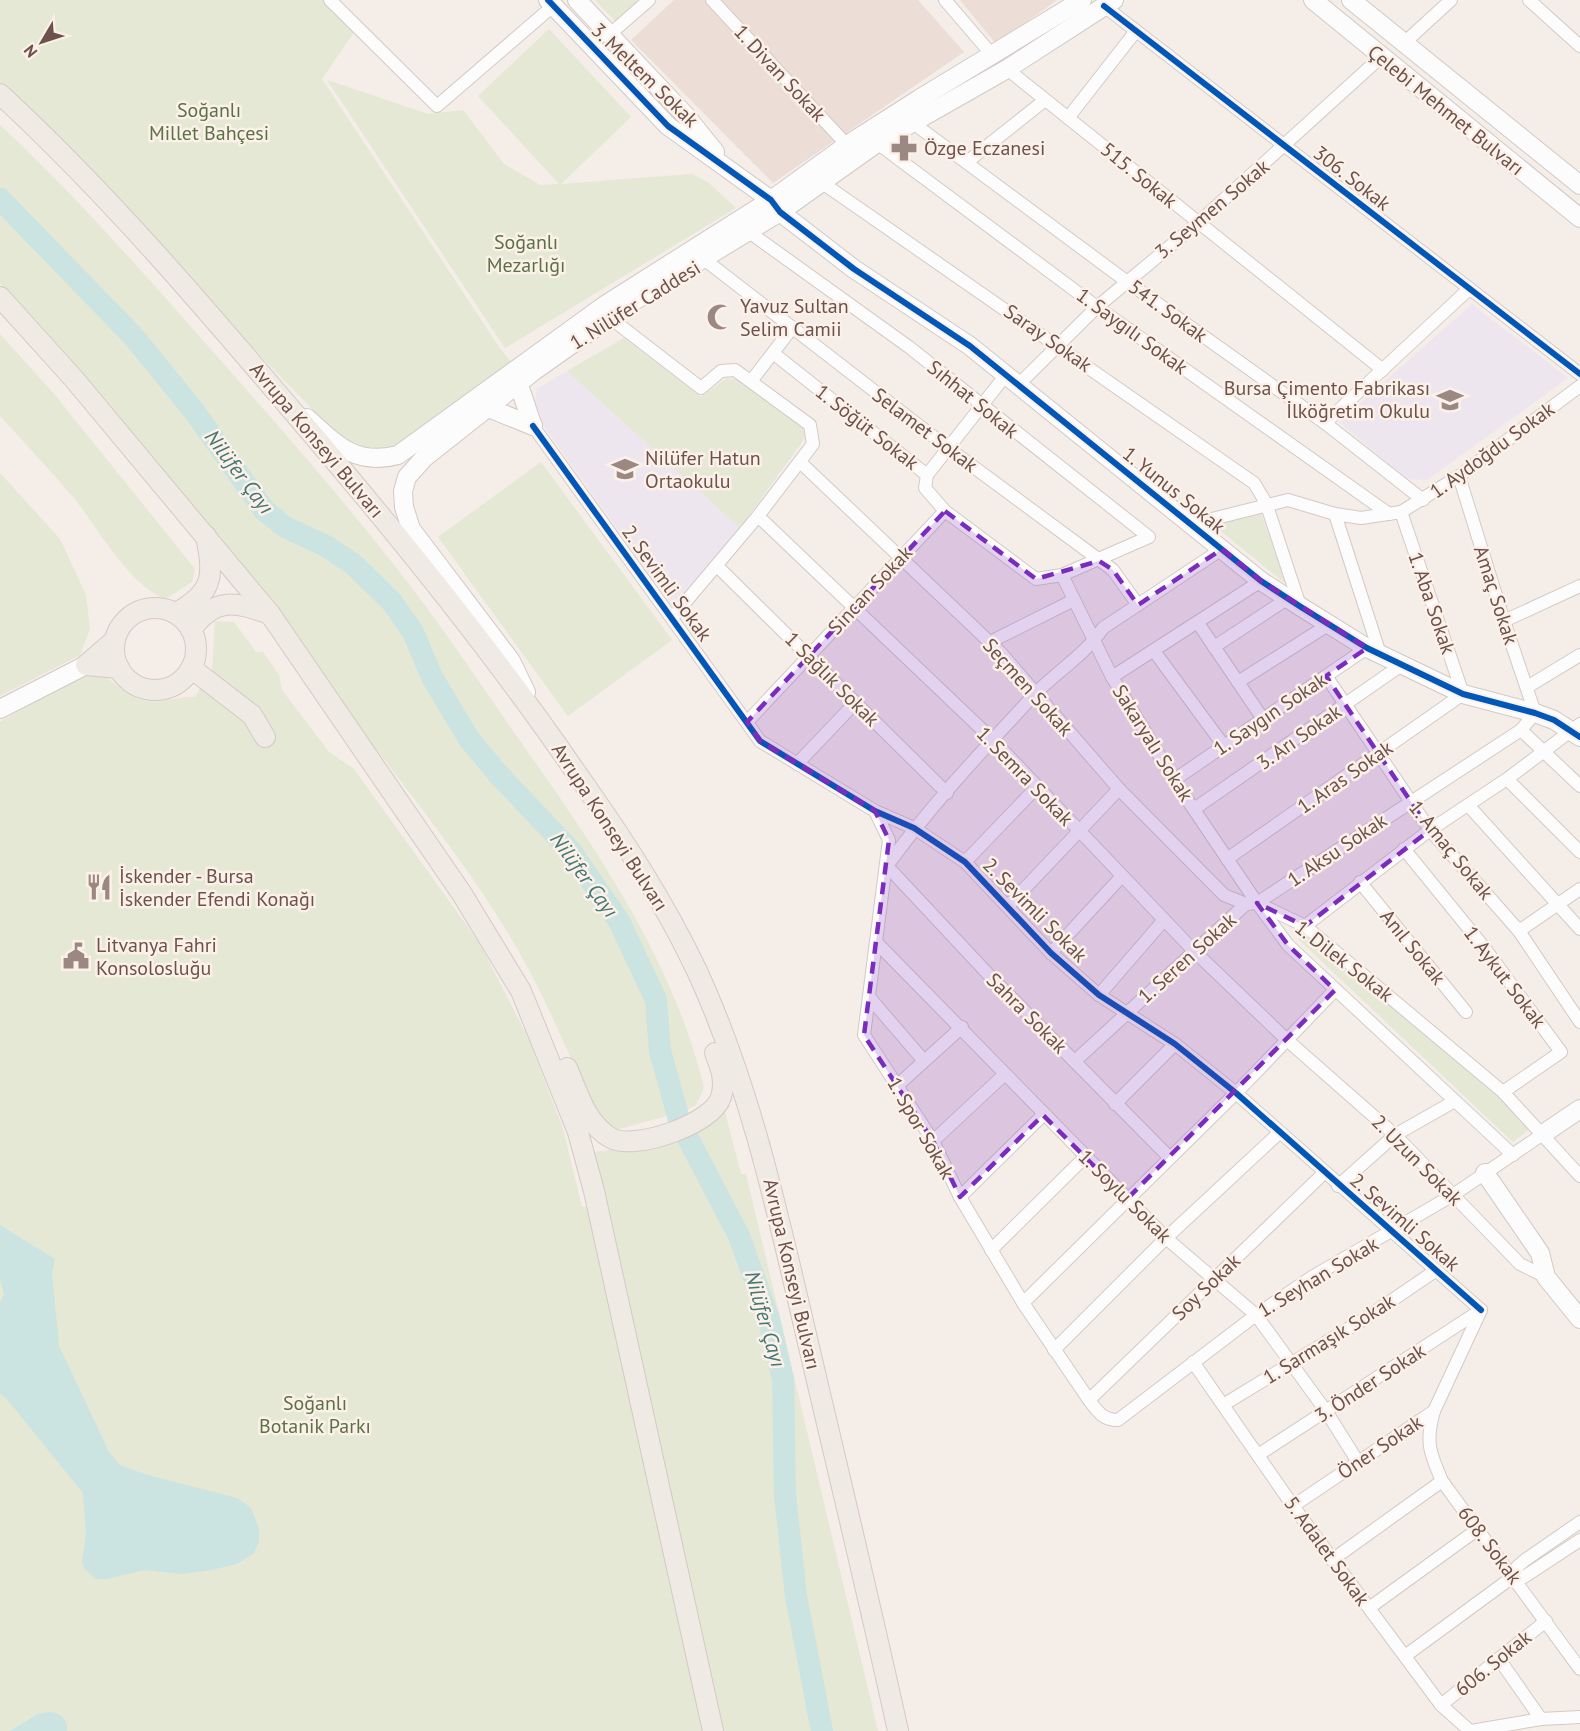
<svg xmlns="http://www.w3.org/2000/svg" width="1580" height="1731" viewBox="0 0 1580 1731" font-family="'PT Sans',sans-serif">
<rect width="100%" height="100%" fill="#f4ede8"/>
<g fill="#ecded6">
<path d="M 674,0 L 918,0 L 964,52 L 773,183 L 631,40 Z"/>
<path d="M 960,0 L 1057,0 L 996,44 Z"/>
</g>
<g fill="#eee6ef">
<path d="M 1472,304 L 1568,378 L 1427,480 L 1407,479 L 1339,422 Z"/>
<path d="M 567,371 L 740,528 L 673,607 L 533,411 L 537,389 Z"/>
</g>
<g fill="#e4e8d4">
<path d="M 0,0 L 323,0 L 354,32 L 322,79 L 501,350 L 513,364 L 390,454 L 364,452 L 337,435 L 0,86 Z"/>
<path d="M 595,0 L 638,0 L 615,21 Z"/>
<path d="M 549,29 L 631,117 L 561,184 L 692,174 L 709,183 L 736,208 L 505,348 L 327,80 L 428,114 L 463,110 L 504,164 L 540,185 L 559,184 L 478,96 Z"/>
<path d="M 0,125 C 74,194 140,269 207,345 C 268,414 330,484 387,556 C 432,612 471,670 511,728 C 589,839 672,954 704,1088 L 696,1105 L 684,1111 L 616,1130 L 601,1127 C 576,1070 552,1012 522,957 C 478,878 419,806 365,734 C 249,580 126,431 0,283 Z"/>
<path d="M 0,334 L 54,394 L 195,569 L 192,582 L 165,599 C 128,584 99,529 74,498 C 50,470 25,443 0,416 Z"/>
<path d="M 624,338 L 701,397 L 727,378 L 746,381 L 802,424 L 805,438 L 740,528 L 567,371 Z"/>
<path d="M 541,462 L 672,640 L 568,716 L 438,537 Z"/>
<path d="M 0,473 L 60,539 L 86,595 L 90,629 L 80,655 L 0,696 Z"/>
<path d="M 1260,511 L 1287,585 L 1212,524 Z"/>
<path d="M 215,621 L 234,622 L 256,652 L 263,652 L 279,675 L 282,690 L 329,752 L 354,769 L 480,944 L 529,1040 L 563,1129 L 582,1207 L 589,1207 L 706,1731 L 0,1731 L 0,722 L 94,668 C 111,679 127,698 147,701 C 164,703 178,696 195,697 L 212,670 Z"/>
<path d="M 1301,935 L 1310,937 L 1466,1065 L 1531,1128 L 1513,1142 L 1298,939 Z"/>
<path d="M 725,1112 L 741,1174 L 746,1174 L 878,1731 L 720,1731 L 593,1152 L 643,1146 Z"/>
</g>
<g fill="#cbe3e1">
<path d="M 0,1225 L 55,1259 L 52,1274 L 59,1346 L 109,1452 L 120,1465 L 144,1474 L 237,1498 L 251,1508 L 259,1528 L 259,1542 L 253,1554 L 237,1564 L 211,1570 L 183,1574 L 144,1570 L 107,1579 L 96,1579 L 85,1569 L 82,1561 L 86,1534 L 83,1493 L 6,1398 L 0,1394 L 0,1303 L 4,1294 L 0,1279 Z"/>
<path d="M 50,1712 C 61,1713 68,1719 67,1731 L 10,1731 L 38,1714 Z"/>
</g>
<g fill="none" stroke-linecap="round" stroke-linejoin="round">
<path stroke="#cbe3e1" stroke-width="22" d="M 0,199 L 133,336 L 194,411 L 264,510 L 285,527 L 326,546 L 353,564 L 392,602 L 413,632 L 432,677 L 469,739 L 499,775 L 570,850 L 619,921 L 656,1000 L 660,1051 L 680,1123 L 739,1236 L 769,1319 L 783,1380 L 785,1495 L 796,1596 L 822,1731"/>
<g stroke="#d3cac6" stroke-width="14">
<g id="street">
<path d="M 330,0 L 437,106 L 553,6"/>
<path d="M 712,0 L 847,145"/>
<path d="M 945,0 L 993,56"/>
<path d="M 1529,0 L 1580,46"/>
<path d="M 1104,6 L 1580,374"/>
<path d="M 609,35 L 649,0"/>
<path d="M 1403,44 L 1451,0"/>
<path d="M 1007,69 L 1383,370"/>
<path d="M 1068,118 L 1136,31"/>
<path d="M 913,123 L 1126,281 L 1325,423 L 1423,500"/>
<path d="M 877,143 L 1097,307 L 1389,514"/>
<path d="M 967,162 L 1045,100"/>
<path d="M 821,182 L 1254,483 L 1266,503 L 1300,606"/>
<path d="M 749,232 L 909,347 L 1149,537 L 1062,575 L 1036,579 L 945,511 L 925,488 L 927,475 L 773,353"/>
<path d="M 705,260 L 948,448 L 1113,570 L 1138,605"/>
<path d="M 609,317 L 701,388 L 721,371 L 735,370 L 810,425 L 813,444 L 758,516 L 672,618"/>
<path d="M 752,380 L 792,328"/>
<path d="M 1017,386 L 1097,307 L 1198,223 L 1381,57"/>
<path d="M 1325,423 L 1469,289"/>
<path d="M 533,426 L 760,741 L 875,811 L 914,828 L 965,862 L 1051,953 L 1099,995 L 1175,1044 L 1236,1093 L 1481,1310"/>
<path d="M 800,462 L 1000,652 L 1119,789 L 1224,895 L 1246,904 L 1257,903 L 1305,926 L 1503,1092 L 1580,1176"/>
<path d="M 927,475 L 1005,376"/>
<path d="M 1335,514 L 1380,654"/>
<path d="M 758,516 L 994,741 L 1194,951 L 1287,1040 L 1395,1135 L 1520,1264 L 1546,1277"/>
<path d="M 1192,524 L 1288,500 L 1335,514 L 1361,518 L 1401,512 L 1459,476 L 1580,386"/>
<path d="M 717,566 L 947,793"/>
<path d="M 1062,575 L 1112,677 L 1174,780 L 1257,903 L 1288,945 L 1513,1155"/>
<path d="M 1504,621 L 1580,586"/>
<path d="M 1198,623 L 1263,719"/>
<path d="M 990,642 L 1074,600"/>
<path d="M 1214,647 L 1287,599"/>
<path d="M 1154,651 L 1224,746"/>
<path d="M 1326,676 L 1430,830 L 1519,931 L 1580,1022"/>
<path d="M 1112,677 L 1261,581"/>
<path d="M 1238,682 L 1328,625"/>
<path d="M 1527,687 L 1580,655"/>
<path d="M 747,722 L 945,511"/>
<path d="M 1521,730 L 1580,786"/>
<path d="M 797,764 L 856,702"/>
<path d="M 1507,779 L 1580,852"/>
<path d="M 1174,780 L 1367,648"/>
<path d="M 1468,805 L 1580,929"/>
<path d="M 1194,809 L 1403,664"/>
<path d="M 875,811 L 889,840 L 864,1035 L 933,1141 L 960,1197 L 1023,1303 L 1089,1400 C 1098,1412 1103,1420 1118,1420 L 1256,1315 L 1312,1277 L 1453,1195 L 1543,1134"/>
<path d="M 1404,849 L 1483,946 L 1561,1052 L 1503,1092"/>
<path d="M 1227,859 L 1463,694 L 1401,512"/>
<path d="M 965,862 L 1036,788"/>
<path d="M 1360,882 L 1466,1012"/>
<path d="M 1257,903 L 1521,730 L 1535,713 L 1504,621 L 1459,476"/>
<path d="M 1008,906 L 1119,789"/>
<path d="M 1305,926 L 1430,830 L 1507,779 L 1580,724"/>
<path d="M 1519,931 L 1580,889"/>
<path d="M 876,942 L 1166,1238 L 1256,1315 L 1326,1411 L 1358,1462"/>
<path d="M 1051,953 L 1122,876"/>
<path d="M 1099,995 L 1164,920"/>
<path d="M 869,997 L 924,1061"/>
<path d="M 1075,1061 L 1246,904"/>
<path d="M 899,1084 L 962,1027"/>
<path d="M 1115,1104 L 1175,1044"/>
<path d="M 933,1141 L 1005,1074"/>
<path d="M 1169,1157 L 988,974 L 887,866 C 930,806 983,750 1034,695 C 1056,672 1085,655 1103,628 L 1222,549"/>
<path d="M 1338,1186 L 1395,1135 L 1453,1102"/>
<path d="M 960,1197 L 1043,1115"/>
<path d="M 991,1250 L 1085,1157"/>
<path d="M 1023,1303 L 1236,1093 L 1335,990"/>
<path d="M 1054,1350 L 1166,1238 L 1279,1133"/>
<path d="M 1193,1362 L 1293,1506 L 1441,1705 L 1470,1731"/>
<path d="M 1089,1400 L 1324,1173"/>
<path d="M 1223,1405 L 1369,1316 L 1435,1271"/>
<path d="M 1434,1411 C 1425,1442 1430,1453 1442,1481 L 1580,1669"/>
<path d="M 1258,1455 L 1481,1310"/>
<path d="M 1293,1506 L 1434,1411 L 1481,1310"/>
<path d="M 1332,1560 L 1442,1481"/>
<path d="M 1514,1576 L 1517,1567 L 1525,1560 L 1580,1522"/>
<path d="M 1369,1608 L 1478,1529"/>
<path d="M 1405,1656 L 1514,1576 L 1524,1577 L 1580,1540"/>
<path d="M 1499,1659 L 1541,1719"/>
<path d="M 1441,1705 L 1546,1621"/>
<path d="M 1471,1731 L 1541,1719 L 1580,1717"/>
</g>
</g>
<g stroke="#d2c9c5" stroke-width="20">
<g id="secondary">
<path d="M 548,0 L 668,126 L 771,200 L 780,212 L 854,269 L 970,346 L 1261,581 L 1301,607 L 1367,648 L 1463,694 L 1535,713 L 1554,720 L 1580,737"/>
<path d="M 577,0 L 686,116 L 715,152"/>
<path d="M 1313,0 L 1580,218"/>
<path d="M 1351,0 L 1580,185"/>
<path d="M 514,375 C 521,386 527,412 533,426"/>
<path d="M 482,402 L 486,407 L 533,426"/>
<path d="M 307,418 C 337,445 355,466 398,455 L 605,305 L 771,200 L 847,145 L 919,99 L 1082,0"/>
<path d="M 526,692 L 511,661 L 411,529 L 404,507 L 403,491 L 407,477 L 424,458 L 534,371 L 629,304 L 780,212 L 877,143 L 1007,69 L 1114,0"/>
<path d="M 0,709 L 86,665"/>
<path d="M 1543,1134 L 1580,1109"/>
<path d="M 1485,1173 L 1540,1253 L 1546,1277 L 1580,1319"/>
</g>
</g>
<g stroke="#d3c9c6" stroke-width="22">
<g id="primary">
<path d="M 0,94 C 118,203 220,326 324,448 C 413,553 499,660 577,774 C 621,836 664,901 697,971 C 752,1090 779,1220 809,1347 C 839,1475 870,1603 898,1731"/>
<path d="M 0,297 L 74,379 L 270,614 L 462,894 L 521,991 L 578,1132 L 594,1191 L 713,1731"/>
<circle cx="155" cy="649" r="41"/>
<path d="M 176,613 C 214,592 214,576 206,536"/>
<path d="M 191,630 C 215,596 236,602 270,614"/>
<path d="M 115,640 L 86,665 L 119,668"/>
<path d="M 191,668 L 252,715 L 265,737"/>
<path d="M 567,1068 C 578,1093 586,1124 611,1138 C 634,1151 713,1124 721,1097 C 726,1081 721,1068 715,1053"/>
</g>
</g>
<use href="#street" stroke="#fdfcfc" stroke-width="12"/>
<use href="#secondary" stroke="#fdfcfc" stroke-width="18"/>
<use href="#primary" stroke="#f0eae5" stroke-width="20"/>
<g stroke="#fcf1e8" stroke-width="10">
<g id="cycleway">
<path d="M 548,0 L 668,126 L 771,200 L 780,212 L 854,269 L 970,346 L 1261,581 L 1301,607 L 1367,648 L 1463,694 L 1535,713 L 1554,720 L 1580,737"/>
<path d="M 1104,6 L 1580,374"/>
<path d="M 533,426 L 760,741 L 875,811 L 914,828 L 965,862 L 1051,953 L 1099,995 L 1175,1044 L 1236,1093 L 1481,1310"/>
</g>
</g>
<use href="#cycleway" stroke="#0057b8" stroke-width="6"/>
</g>
<path fill="#7b2cbf" fill-opacity="0.2" stroke="#7b2cbf" stroke-width="4.5" stroke-dasharray="12 8" stroke-linejoin="round" d="M 945,511 L 1036,579 L 1099,561 L 1113,570 L 1138,605 L 1222,549 L 1261,581 L 1367,648 L 1326,676 L 1430,830 L 1305,926 L 1257,903 L 1288,945 L 1335,990 L 1127,1199 L 1043,1115 L 960,1197 L 933,1141 L 864,1035 L 889,840 L 875,811 L 760,741 L 747,722 Z"/>
<defs>
<g id="pharmacy-bare" transform="scale(2.07)"><path d="M-2-6h4v4h4v4h-4v4h-4v-4h-4v-4h4Z" fill="#9c8883" stroke="#fcf1e8" stroke-width="2.5" paint-order="stroke"/></g>
<g id="mosque-bare" transform="scale(2.07)"><path d="M3.5-4.9A6 6 0 1 0 3.5 4.9A5 5 0 1 1 3.5-4.9Z" fill="#9c8883" stroke="#fcf1e8" stroke-width="2.5" paint-order="stroke"/></g>
<g id="school-bare" transform="scale(2.07)"><path d="M0-5L7-2L0 1L-7-2ZM-4 1L0 2.5L4 1V4Q0 6-4 4Z" fill="#9c8883" stroke="#fcf1e8" stroke-width="2.5" paint-order="stroke"/></g>
<g id="restaurant-bare" transform="scale(2.07)"><path d="M-5-6h1v4h1v-4h1v4h1v-4h1v5L-1.5 .5V6h-2V.5L-5-1ZM5-6V6H3V1.5H1.5Q1.5-4 5-6Z" fill="#9c8883" stroke="#fcf1e8" stroke-width="2.5" paint-order="stroke"/></g>
<g id="civic-bare" transform="scale(2.07)"><path d="M-.6-6.5H3V-4.5H.6V-3L4-1V1h2V6H-6V1h2V-1L-.6-3ZM-1.2 2.5V6h2.4V2.5Z" fill="#9c8883" stroke="#fcf1e8" stroke-width="2.5" paint-order="stroke"/></g>
</defs>
<g fill-rule="evenodd">
<use href="#pharmacy-bare" x="904" y="148"/>
<use href="#mosque-bare" x="720" y="317"/>
<use href="#school-bare" x="1450" y="400"/>
<use href="#school-bare" x="625" y="469"/>
<use href="#restaurant-bare" x="99" y="887"/>
<use href="#civic-bare" x="76" y="956"/>
</g>
<g text-anchor="middle" stroke-width="5" stroke-linejoin="round" paint-order="stroke">
<g font-size="20" fill="#6d524c" stroke="#fcf1e8">
<text transform="translate(780 73) rotate(47)" y="7">1. Divan Sokak</text>
<text transform="translate(645 75) rotate(44)" y="7">3. Meltem Sokak</text>
<text transform="translate(1446 110) rotate(39)" y="7">Çelebi Mehmet Bulvarı</text>
<text transform="translate(1139 175) rotate(39)" y="7">515. Sokak</text>
<text transform="translate(1352 178) rotate(38)" y="7">306. Sokak</text>
<text transform="translate(1212 209) rotate(-40)" y="7">3. Seymen Sokak</text>
<text transform="translate(635 305) rotate(-32)" y="7">1. Nilüfer Caddesi</text>
<text transform="translate(1168 311) rotate(36)" y="7">541. Sokak</text>
<text transform="translate(1132 331) rotate(36)" y="7">1. Saygılı Sokak</text>
<text transform="translate(1048 338) rotate(35)" y="7">Saray Sokak</text>
<text transform="translate(973 399) rotate(39)" y="7">Sıhhat Sokak</text>
<text transform="translate(867 427) rotate(38)" y="7">1. Söğüt Sokak</text>
<text transform="translate(925 430) rotate(37)" y="7">Selamet Sokak</text>
<text transform="translate(317 440) rotate(50)" y="7">Avrupa Konseyi Bulvarı</text>
<text transform="translate(1492 450) rotate(-36)" y="7">1. Aydoğdu Sokak</text>
<text transform="translate(1174 490) rotate(39)" y="7">1. Yunus Sokak</text>
<text transform="translate(667 583) rotate(54)" y="7">2. Sevimli Sokak</text>
<text transform="translate(870 590) rotate(-47)" y="7">Sincan Sokak</text>
<text transform="translate(1496 595) rotate(72)" y="7">Amaç Sokak</text>
<text transform="translate(1432 603) rotate(71)" y="7">1. Aba Sokak</text>
<text transform="translate(832 679) rotate(45)" y="7">1 Sağlık Sokak</text>
<text transform="translate(1028 687) rotate(48)" y="7">Seçmen Sokak</text>
<text transform="translate(1270 714) rotate(-34)" y="7">1. Saygın Sokak</text>
<text transform="translate(1299 737) rotate(-35)" y="7">3. Arı Sokak</text>
<text transform="translate(1153 743) rotate(58)" y="7">Sakaryalı Sokak</text>
<text transform="translate(1025 776) rotate(46)" y="7">1. Semra Sokak</text>
<text transform="translate(1345 777) rotate(-35)" y="7">1. Aras Sokak</text>
<text transform="translate(610 827) rotate(57)" y="7">Avrupa Konseyi Bulvarı</text>
<text transform="translate(1337 850) rotate(-34)" y="7">1. Aksu Sokak</text>
<text transform="translate(1451 850) rotate(51)" y="7">1. Amaç Sokak</text>
<text transform="translate(1035 910) rotate(45)" y="7">2. Sevimli Sokak</text>
<text transform="translate(1413 947) rotate(51)" y="7">Anıl Sokak</text>
<text transform="translate(1187 958) rotate(-42)" y="7">1. Seren Sokak</text>
<text transform="translate(1344 961) rotate(38)" y="7">1. Dilek Sokak</text>
<text transform="translate(1505 977) rotate(53)" y="7">1. Aykut Sokak</text>
<text transform="translate(1027 1013) rotate(45)" y="7">Sahra Sokak</text>
<text transform="translate(921 1128) rotate(60)" y="7">1. Spor Sokak</text>
<text transform="translate(1417 1160) rotate(45)" y="7">2. Uzun Sokak</text>
<text transform="translate(1125 1196) rotate(45)" y="7">1. Soylu Sokak</text>
<text transform="translate(1405 1222) rotate(41)" y="7">2. Sevimli Sokak</text>
<text transform="translate(792 1274) rotate(77)" y="7">Avrupa Konseyi Bulvarı</text>
<text transform="translate(1318 1277) rotate(-31)" y="7">1. Seyhan Sokak</text>
<text transform="translate(1206 1287) rotate(-44)" y="7">Soy Sokak</text>
<text transform="translate(1329 1339) rotate(-32)" y="7">1. Sarmaşık Sokak</text>
<text transform="translate(1370 1383) rotate(-33)" y="7">3. Önder Sokak</text>
<text transform="translate(1380 1447) rotate(-34)" y="7">Öner Sokak</text>
<text transform="translate(1490 1545) rotate(53)" y="7">608. Sokak</text>
<text transform="translate(1327 1551) rotate(54)" y="7">5. Adalet Sokak</text>
<text transform="translate(1493 1663) rotate(-39)" y="7">606. Sokak</text>
</g>
<g font-size="20" fill="#5b7246" stroke="#fcf1e8">
<text x="209" y="117">Soğanlı<tspan x="209" dy="23">Millet Bahçesi</tspan></text>
<text x="526" y="249">Soğanlı<tspan x="526" dy="23">Mezarlığı</tspan></text>
<text x="315" y="1410">Soğanlı<tspan x="315" dy="23">Botanik Parkı</tspan></text>
</g>
<g font-size="20" fill="#6d524c" stroke="#fcf1e8" text-anchor="start">
<text x="924" y="155">Özge Eczanesi</text>
<text x="740" y="313">Yavuz Sultan<tspan x="740" dy="23">Selim Camii</tspan></text>
<text x="1430" y="395" text-anchor="end">Bursa Çimento Fabrikası<tspan x="1430" dy="23">İlköğretim Okulu</tspan></text>
<text x="645" y="465">Nilüfer Hatun<tspan x="645" dy="23">Ortaokulu</tspan></text>
<text x="119" y="883">İskender - Bursa<tspan x="119" dy="23">İskender Efendi Konağı</tspan></text>
<text x="96" y="952">Litvanya Fahri<tspan x="96" dy="23">Konsolosluğu</tspan></text>
</g>
<g font-size="21" font-style="italic" fill="#467777" stroke="#fcf1e8">
<text transform="translate(239 472) rotate(53)" y="7">Nilüfer Çayı</text>
<text transform="translate(584 875) rotate(54)" y="7">Nilüfer Çayı</text>
<text transform="translate(765 1319) rotate(74)" y="7">Nilüfer Çayı</text>
</g>
</g>
<g transform="translate(42 42) rotate(231)" stroke="#fcf1e8" stroke-width="4.5" paint-order="stroke">
<path d="M0-4.5L10 22L0 15L-10 22Z" fill="#6d524c"/>
<text y="-9" font-size="16" font-weight="bold" text-anchor="middle" fill="#6d524c">N</text>
</g>
</svg>
